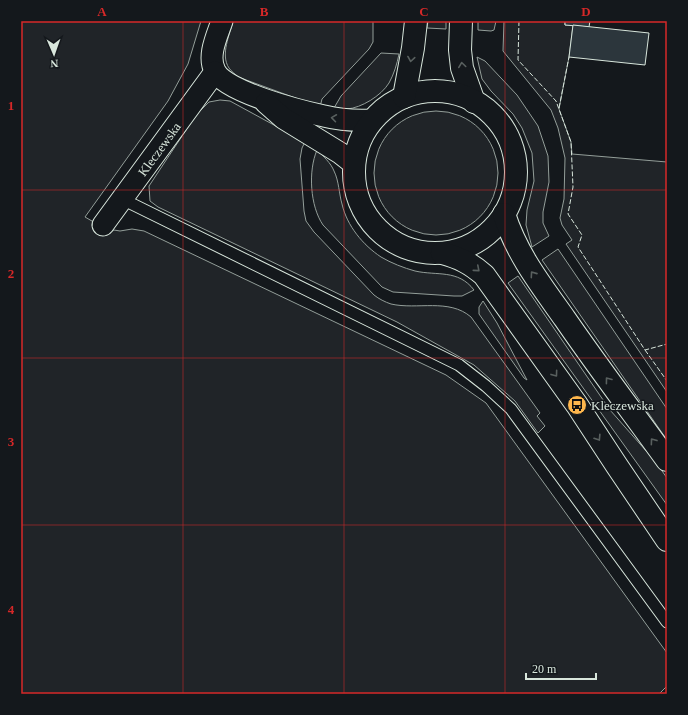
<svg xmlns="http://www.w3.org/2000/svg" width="688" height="715" viewBox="0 0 688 715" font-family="'Times New Roman',serif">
<rect width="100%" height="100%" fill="#14181c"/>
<g fill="#202428" stroke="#939e99">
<path d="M 21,21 L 201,21 L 188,64 L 168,101 L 85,217 L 111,232 L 114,230 L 120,231 L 132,229 L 144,231 L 446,375 L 486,403 L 667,653 L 667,686 L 659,694 L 21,694 Z"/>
<path d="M 233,21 L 373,21 L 373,42 L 369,49 L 322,99 L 320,107 L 238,77 C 235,74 231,71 229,68 C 220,55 230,34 233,21 Z"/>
<path d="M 428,21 L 446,21 L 446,29 L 427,28 Z"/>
<path d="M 478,21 L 496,21 L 494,30 L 491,31 L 478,30 Z"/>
<path d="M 504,21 L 565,21 L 565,25 L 573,25 L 569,57 L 559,109 L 571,142 L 572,154 L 667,162 L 667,392 L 566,244 L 572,240 L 562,225 L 560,218 L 564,199 L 565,158 L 558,128 L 551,110 L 503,51 Z"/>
<path d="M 381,53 L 399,54 C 397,64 394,74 389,83 C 381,96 361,108 347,109 C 343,110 338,109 334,108 L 341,96 Z"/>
<path d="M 477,57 L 485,61 L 517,95 L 538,126 L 548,156 L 549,182 L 543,212 L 543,223 L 549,236 L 532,247 L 526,225 L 527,210 L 534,181 L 532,153 L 522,128 L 513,114 L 491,91 L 482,79 Z"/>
<path d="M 220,100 L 230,101 L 305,142 L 302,148 L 300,159 L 304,211 L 306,221 L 314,232 L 374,295 C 379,299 385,302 391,304 C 417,310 449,298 471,317 L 540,413 L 537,416 L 545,426 L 538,433 L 515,401 L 474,365 L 397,322 L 158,207 L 150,201 L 149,186 L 196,115 L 209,102 Z"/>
<circle cx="436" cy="173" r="62"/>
<path d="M 317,150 C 323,156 331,163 334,171 C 339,181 339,194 342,204 C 347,226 363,245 381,257 C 391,263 404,268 415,271 C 437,276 458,269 474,290 L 462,296 L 454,296 L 393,292 L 382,287 L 323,225 C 310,206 308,171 317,150 Z"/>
<path d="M 558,249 L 667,409 L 667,440 L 542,260 Z"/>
<path d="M 518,276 L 610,410 L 655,461 L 667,478 L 667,505 L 508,283 Z"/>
<path d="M 483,301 L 497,323 L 527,380 L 524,378 L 479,314 L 479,307 Z"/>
</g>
<g fill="#2c363c" stroke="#d8e6dc">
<path d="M 565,21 L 590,21 L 589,27 L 565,25 Z"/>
<path d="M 573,25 L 649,33 L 645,65 L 569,57 Z"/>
</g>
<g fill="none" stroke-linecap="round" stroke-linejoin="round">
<g stroke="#d8e6dc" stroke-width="13">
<path id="lane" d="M 122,199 L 459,365 L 486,386 L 511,409 L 667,622"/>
</g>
<g stroke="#d8e6dc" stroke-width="23">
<g id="street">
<path d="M 222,21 C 217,36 207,56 215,71 C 225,92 301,111 324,116 C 340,120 356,121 373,120"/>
<path d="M 266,103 L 283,118 L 340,153 L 354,164"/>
<path d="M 103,225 L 215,72"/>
</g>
</g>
<g stroke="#d8e6dc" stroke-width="24">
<g id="secondary">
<path d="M 461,21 L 460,50 L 462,68 L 474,102"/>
<circle cx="435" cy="172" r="81"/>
<path d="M 404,97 L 413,48 L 416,21"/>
<path d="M 504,214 C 517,255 541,285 565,319 C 598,367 633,413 667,460"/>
<path d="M 442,253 C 460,258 470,263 484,275 L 577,405 L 617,466 L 667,540"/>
</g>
</g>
<use href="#lane" stroke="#14181c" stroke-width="11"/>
<use href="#street" stroke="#14181c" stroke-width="21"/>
<use href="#secondary" stroke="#14181c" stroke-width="22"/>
<g stroke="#d8e6dc" stroke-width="1" stroke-dasharray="5 2" stroke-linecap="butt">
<path d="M 519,21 L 518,60 L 556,101 L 571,142 L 573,187 L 568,214 L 582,235 L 578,247 L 645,350 L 667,344"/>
<path d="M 559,108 L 569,57"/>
<path d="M 645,350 L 667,381"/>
</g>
</g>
<defs><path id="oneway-chevron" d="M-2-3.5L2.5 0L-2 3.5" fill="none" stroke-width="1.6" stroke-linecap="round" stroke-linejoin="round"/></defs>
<g stroke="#59605f">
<use href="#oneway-chevron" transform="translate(411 59) rotate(99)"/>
<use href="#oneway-chevron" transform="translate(462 65) rotate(-98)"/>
<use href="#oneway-chevron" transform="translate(334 118) rotate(-172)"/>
<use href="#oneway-chevron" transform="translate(477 269) rotate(41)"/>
<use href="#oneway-chevron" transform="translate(533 274) rotate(-125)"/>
<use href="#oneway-chevron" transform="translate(555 374) rotate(54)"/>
<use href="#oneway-chevron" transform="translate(608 380) rotate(-127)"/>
<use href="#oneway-chevron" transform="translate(598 438) rotate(57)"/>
<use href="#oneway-chevron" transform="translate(653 441) rotate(-126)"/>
</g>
<path fill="none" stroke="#d62828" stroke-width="1" stroke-opacity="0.55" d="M 183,21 L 183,694M 344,21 L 344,694M 505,21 L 505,694M 21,190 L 667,190M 21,358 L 667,358M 21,525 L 667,525"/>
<defs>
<g id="bus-disc" transform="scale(1)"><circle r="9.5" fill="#ffb74d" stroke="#14181c"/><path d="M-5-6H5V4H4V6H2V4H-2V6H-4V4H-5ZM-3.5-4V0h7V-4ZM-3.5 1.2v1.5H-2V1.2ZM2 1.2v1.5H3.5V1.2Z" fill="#111"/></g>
</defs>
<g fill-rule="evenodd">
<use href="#bus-disc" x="577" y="405"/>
</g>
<g text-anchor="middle" stroke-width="3" stroke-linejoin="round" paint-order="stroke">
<g font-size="13" fill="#d8e6dc" stroke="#14181c">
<text transform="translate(159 149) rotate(-54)" y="5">Kleczewska</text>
</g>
<g font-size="13" fill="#d8e6dc" stroke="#14181c" text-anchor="start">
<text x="591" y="410">Kleczewska</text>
</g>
</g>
<rect width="688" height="715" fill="none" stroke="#14181c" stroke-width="44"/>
<g transform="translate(54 54) rotate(178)" stroke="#14181c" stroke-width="3" paint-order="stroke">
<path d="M0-3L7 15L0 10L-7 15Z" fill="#d8e6dc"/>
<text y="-6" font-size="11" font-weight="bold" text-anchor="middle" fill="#d8e6dc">N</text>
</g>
<path d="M526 673v6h70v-6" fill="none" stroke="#d8e6dc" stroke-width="2"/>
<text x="532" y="673" font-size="12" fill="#d8e6dc" stroke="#14181c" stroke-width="3" paint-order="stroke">20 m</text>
<rect x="22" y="22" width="644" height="671" fill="none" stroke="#d62828" stroke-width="1.5"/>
<g font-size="13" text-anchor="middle" font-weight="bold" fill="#d62828">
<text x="102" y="16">A</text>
<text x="264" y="16">B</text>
<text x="424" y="16">C</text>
<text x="586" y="16">D</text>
<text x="11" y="110">1</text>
<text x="11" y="278">2</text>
<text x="11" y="446">3</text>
<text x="11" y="614">4</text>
</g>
</svg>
